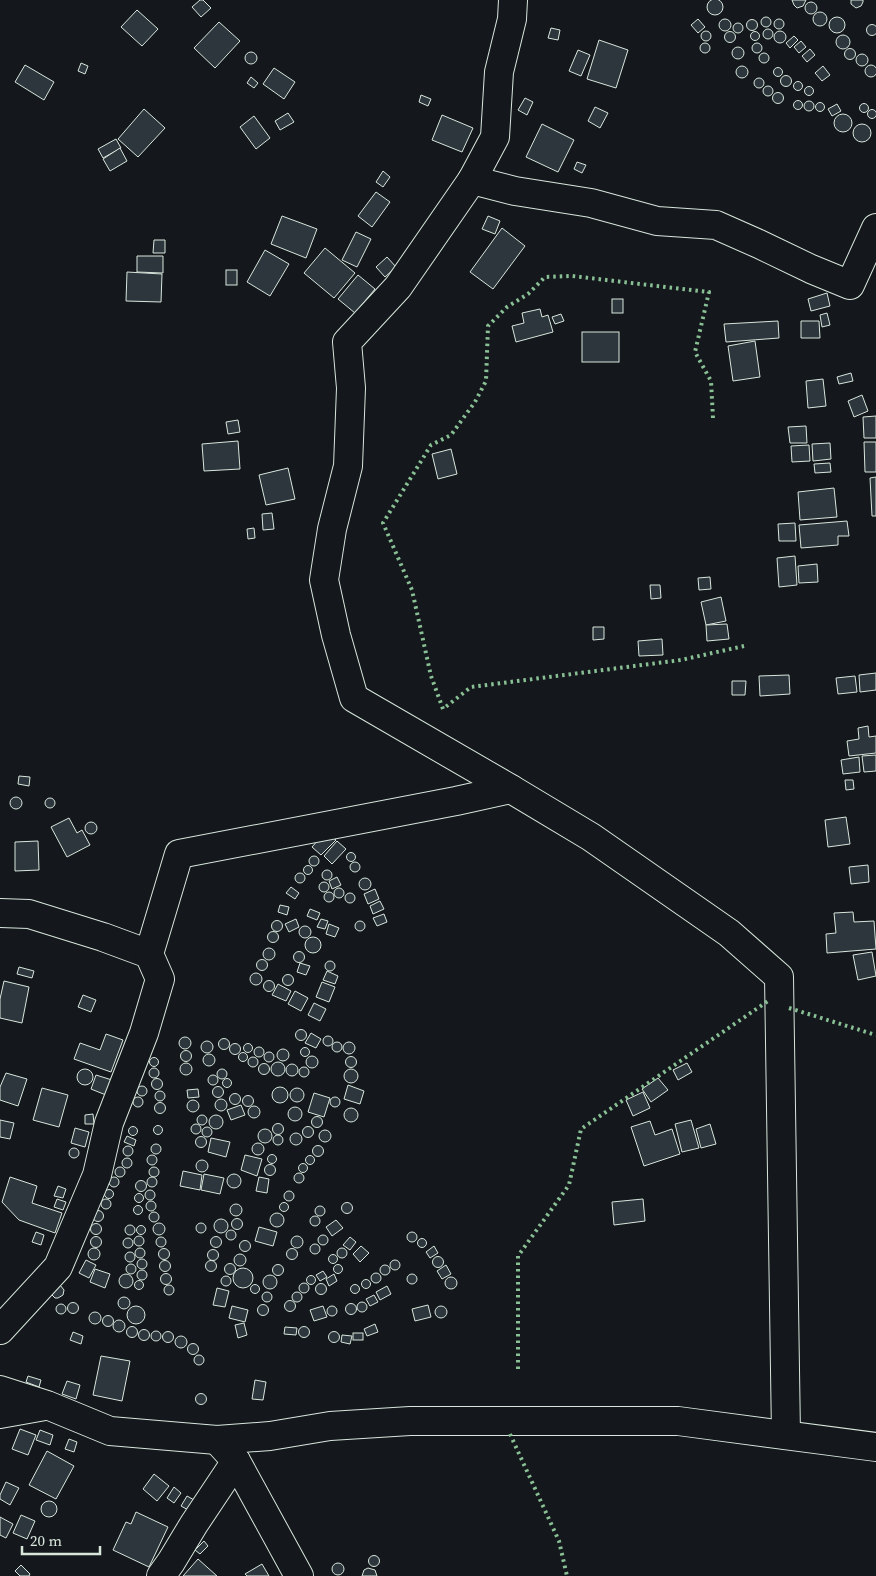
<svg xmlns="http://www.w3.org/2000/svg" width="876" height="1576" viewBox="0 0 876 1576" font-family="'Source Serif 4',serif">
<rect width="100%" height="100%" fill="#14181c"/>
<g fill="#2c363c" stroke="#d8e6dc">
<circle cx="715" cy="7" r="8"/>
<path d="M 200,0 L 203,0 L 211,8 L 201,17 L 192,7 Z"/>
<path d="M 792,0 L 806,0 L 803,6 L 797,8 L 794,5 Z"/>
<path d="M 851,0 L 863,0 L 863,2 L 861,6 L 856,8 L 851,4 Z"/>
<circle cx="811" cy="8" r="6"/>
<path d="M 137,10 L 158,29 L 142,46 L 121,27 Z"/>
<circle cx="820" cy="19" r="7"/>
<circle cx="837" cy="25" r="8"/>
<circle cx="766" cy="22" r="5"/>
<circle cx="779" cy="24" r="5"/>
<path d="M 698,19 L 705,27 L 698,33 L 691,25 Z"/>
<circle cx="725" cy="25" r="6"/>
<circle cx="752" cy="25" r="5.5"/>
<path d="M 219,22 L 240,41 L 215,68 L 194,48 Z"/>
<circle cx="738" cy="28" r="5"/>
<circle cx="872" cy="30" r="5.5"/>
<path d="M 551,28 L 560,30 L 558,40 L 548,38 Z"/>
<circle cx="768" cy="34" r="5"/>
<circle cx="706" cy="36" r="5"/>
<circle cx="780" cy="37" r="6"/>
<circle cx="755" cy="36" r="4.5"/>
<circle cx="730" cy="37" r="5.5"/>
<circle cx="843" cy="42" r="7"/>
<path d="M 794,36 L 798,40 L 790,48 L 786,43 Z"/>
<path d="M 599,40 L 628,50 L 616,88 L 587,79 Z"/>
<path d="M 801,41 L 806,47 L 799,53 L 794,47 Z"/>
<circle cx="757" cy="48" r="5"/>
<circle cx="705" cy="48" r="5"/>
<circle cx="738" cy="53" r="6"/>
<circle cx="850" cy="54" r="5.5"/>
<path d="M 810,49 L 815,55 L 807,62 L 802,56 Z"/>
<path d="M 578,50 L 590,55 L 581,76 L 569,71 Z"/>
<circle cx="251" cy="58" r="6"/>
<circle cx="764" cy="58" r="5"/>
<circle cx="862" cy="60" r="6"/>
<path d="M 81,63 L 88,66 L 85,74 L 78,71 Z"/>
<path d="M 25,65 L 54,82 L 44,100 L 15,82 Z"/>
<circle cx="871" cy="71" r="6"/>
<path d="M 823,66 L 830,75 L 822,81 L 815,73 Z"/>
<circle cx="742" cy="72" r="6"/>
<circle cx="778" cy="72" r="4.5"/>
<path d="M 274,68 L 295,82 L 284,99 L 263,84 Z"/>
<circle cx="786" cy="81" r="5.5"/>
<path d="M 251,77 L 258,83 L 254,88 L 247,83 Z"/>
<circle cx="759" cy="83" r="5"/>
<circle cx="798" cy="86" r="4.5"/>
<circle cx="768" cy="91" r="5"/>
<circle cx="809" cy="91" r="4.5"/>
<circle cx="778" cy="98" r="5.5"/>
<path d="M 421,95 L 431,99 L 428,106 L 419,102 Z"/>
<path d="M 525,98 L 533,102 L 527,115 L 518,110 Z"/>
<circle cx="798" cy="105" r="4.5"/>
<circle cx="809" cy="106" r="5"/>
<circle cx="820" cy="107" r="4.5"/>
<circle cx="864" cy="108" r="4.5"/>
<path d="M 837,104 L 841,111 L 832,116 L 828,109 Z"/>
<path d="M 595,107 L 608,113 L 600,128 L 588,121 Z"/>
<path d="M 144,109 L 165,128 L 138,157 L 118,139 Z"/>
<circle cx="872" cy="114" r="4.5"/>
<path d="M 288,113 L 294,122 L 280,130 L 275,121 Z"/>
<circle cx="843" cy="123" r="9"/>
<path d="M 442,115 L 473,128 L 462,152 L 432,140 Z"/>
<path d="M 254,116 L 270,138 L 256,149 L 240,127 Z"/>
<path d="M 542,124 L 574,140 L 558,172 L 526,157 Z"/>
<circle cx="862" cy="133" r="9"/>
<path d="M 116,139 L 121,148 L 103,158 L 98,149 Z"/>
<path d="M 120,148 L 127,161 L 110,171 L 103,159 Z"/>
<path d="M 577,162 L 586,165 L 582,173 L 574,169 Z"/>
<path d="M 383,171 L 390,177 L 383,187 L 376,182 Z"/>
<path d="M 376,192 L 390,202 L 372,227 L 358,216 Z"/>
<path d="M 282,216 L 317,229 L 306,258 L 271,244 Z"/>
<path d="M 488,216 L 500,221 L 495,234 L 482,229 Z"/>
<path d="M 502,228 L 525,246 L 493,289 L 470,272 Z"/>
<path d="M 356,232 L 371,239 L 357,267 L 342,260 Z"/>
<path d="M 154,240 L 165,240 L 165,253 L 153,253 Z"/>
<path d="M 325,248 L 355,273 L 334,298 L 304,273 Z"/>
<path d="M 265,250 L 289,264 L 270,296 L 247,282 Z"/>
<path d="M 137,256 L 163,256 L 163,273 L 137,272 Z"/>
<path d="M 387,257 L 396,267 L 385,277 L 376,267 Z"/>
<rect x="226" y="270" width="11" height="15"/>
<path d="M 127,272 L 162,274 L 161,302 L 126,301 Z"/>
<path d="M 358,275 L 375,289 L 355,313 L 338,299 Z"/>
<path d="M 827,293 L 830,306 L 811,311 L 808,299 Z"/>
<rect x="612" y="299" width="11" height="14"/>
<path d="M 540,309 L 542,317 L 548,315 L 553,332 L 516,342 L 512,326 L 524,323 L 522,313 Z"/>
<path d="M 827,313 L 830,325 L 822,327 L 820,315 Z"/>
<path d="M 561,314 L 564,321 L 555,324 L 552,317 Z"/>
<path d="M 778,321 L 779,338 L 726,342 L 724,324 Z"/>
<path d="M 801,321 L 819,321 L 820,338 L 801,338 Z"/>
<rect x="582" y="332" width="37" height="30"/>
<path d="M 755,341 L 760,377 L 733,381 L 728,346 Z"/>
<path d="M 851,373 L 853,381 L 839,384 L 837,377 Z"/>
<path d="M 823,379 L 826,406 L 808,408 L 806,381 Z"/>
<path d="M 862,395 L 868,411 L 854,417 L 848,401 Z"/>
<path d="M 876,416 L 876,438 L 864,438 L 863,417 Z"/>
<path d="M 238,420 L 240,432 L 228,434 L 226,422 Z"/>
<path d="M 806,426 L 807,443 L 790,443 L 788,427 Z"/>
<path d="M 238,441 L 240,469 L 204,471 L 202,444 Z"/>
<path d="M 864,442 L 876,442 L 876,472 L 865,472 Z"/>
<path d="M 830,443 L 831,459 L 813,461 L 812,444 Z"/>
<path d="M 809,445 L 810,461 L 792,462 L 791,446 Z"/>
<path d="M 451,449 L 457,474 L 438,479 L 432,454 Z"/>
<path d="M 830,463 L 831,472 L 815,473 L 814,464 Z"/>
<path d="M 288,468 L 295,499 L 266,505 L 259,475 Z"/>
<path d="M 876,477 L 876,516 L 872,516 L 870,478 Z"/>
<path d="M 834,488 L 837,517 L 800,520 L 798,492 Z"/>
<path d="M 272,513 L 274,529 L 263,530 L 262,514 Z"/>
<path d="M 847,521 L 849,536 L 838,536 L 838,545 L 801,548 L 799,525 Z"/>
<path d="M 795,523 L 796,541 L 779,541 L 778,524 Z"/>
<path d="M 254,528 L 255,538 L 248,539 L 247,529 Z"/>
<path d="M 795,556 L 797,585 L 779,587 L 777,558 Z"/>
<path d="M 817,564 L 818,582 L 799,583 L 798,566 Z"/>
<path d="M 710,577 L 711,589 L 699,590 L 698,578 Z"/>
<path d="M 650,585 L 660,585 L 661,598 L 651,599 Z"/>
<path d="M 721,597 L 726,621 L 706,625 L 701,602 Z"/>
<path d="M 727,624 L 729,639 L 707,641 L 706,625 Z"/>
<path d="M 593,627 L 604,627 L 604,639 L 593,640 Z"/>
<path d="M 662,639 L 663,655 L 639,656 L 638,641 Z"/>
<path d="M 876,673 L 876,690 L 860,692 L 859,675 Z"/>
<path d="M 789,675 L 790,694 L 760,696 L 759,676 Z"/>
<path d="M 855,676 L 857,692 L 838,694 L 836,678 Z"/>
<path d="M 732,681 L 746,681 L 745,695 L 732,695 Z"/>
<path d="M 868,726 L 869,737 L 876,736 L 876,753 L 849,756 L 847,741 L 859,739 L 858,728 Z"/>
<path d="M 876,755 L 876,771 L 864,772 L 862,756 Z"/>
<path d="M 859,757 L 860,772 L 843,774 L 841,760 Z"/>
<path d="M 19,776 L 30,777 L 29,786 L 18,784 Z"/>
<path d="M 845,780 L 853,780 L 854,789 L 846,790 Z"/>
<circle cx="16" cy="803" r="6"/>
<circle cx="50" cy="803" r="5"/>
<path d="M 846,817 L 850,844 L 828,847 L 825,820 Z"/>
<path d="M 69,818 L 77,833 L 82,830 L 90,845 L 67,857 L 51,827 Z"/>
<circle cx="91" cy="828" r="6"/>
<path d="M 326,831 L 336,840 L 321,855 L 312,847 Z"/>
<path d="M 38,841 L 39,870 L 15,871 L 15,842 Z"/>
<path d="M 337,841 L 346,849 L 332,864 L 324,856 Z"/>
<circle cx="351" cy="857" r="4.5"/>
<circle cx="314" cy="861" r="5"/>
<circle cx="355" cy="867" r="5"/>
<path d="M 868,865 L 869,882 L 851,884 L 849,867 Z"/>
<circle cx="308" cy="870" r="4.5"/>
<circle cx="327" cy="875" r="5"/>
<circle cx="300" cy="878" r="5"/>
<path d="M 337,877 L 341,885 L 332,889 L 329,881 Z"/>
<circle cx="365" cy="884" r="6"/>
<circle cx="324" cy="887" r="5"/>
<path d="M 291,887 L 299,893 L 295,899 L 286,893 Z"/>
<circle cx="339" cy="893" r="5"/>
<path d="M 375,889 L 379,899 L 368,904 L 364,894 Z"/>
<circle cx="329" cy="897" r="5"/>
<circle cx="350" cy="898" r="5"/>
<path d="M 380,901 L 384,909 L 373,914 L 370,906 Z"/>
<path d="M 280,905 L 289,907 L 287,915 L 278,912 Z"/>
<path d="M 310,909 L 320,913 L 317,920 L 307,916 Z"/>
<path d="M 853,912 L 854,922 L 874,921 L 876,949 L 827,953 L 826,934 L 836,933 L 834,913 Z"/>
<path d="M 384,914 L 387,922 L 377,926 L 373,918 Z"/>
<path d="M 296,919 L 299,927 L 289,932 L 285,924 Z"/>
<path d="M 321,919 L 328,921 L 325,929 L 317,927 Z"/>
<circle cx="277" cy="926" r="5.5"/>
<circle cx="360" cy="926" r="5"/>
<path d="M 329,924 L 339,928 L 335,937 L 326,934 Z"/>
<circle cx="305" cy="932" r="6"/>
<circle cx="273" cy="937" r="5.5"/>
<circle cx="313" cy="945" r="8"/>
<circle cx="269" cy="954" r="6"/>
<circle cx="299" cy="957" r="5.5"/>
<path d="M 872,952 L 876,976 L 858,980 L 853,955 Z"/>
<circle cx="262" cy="965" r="5.5"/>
<circle cx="330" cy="966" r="5"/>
<path d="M 300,963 L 310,966 L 306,975 L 297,972 Z"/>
<path d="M 19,967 L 34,971 L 32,978 L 17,974 Z"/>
<path d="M 327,971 L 338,976 L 335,984 L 323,980 Z"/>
<circle cx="256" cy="979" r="6"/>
<circle cx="288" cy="980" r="5.5"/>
<circle cx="269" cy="986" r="5.5"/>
<path d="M 4,981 L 29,987 L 22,1023 L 0,1018 L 0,999 Z"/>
<path d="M 322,982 L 335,987 L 329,1002 L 316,997 Z"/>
<path d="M 278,984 L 291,991 L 286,1001 L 272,995 Z"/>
<path d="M 295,991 L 308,998 L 301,1011 L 288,1004 Z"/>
<path d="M 83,995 L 96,1000 L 91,1012 L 78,1007 Z"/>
<path d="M 314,1003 L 326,1009 L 320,1021 L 308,1015 Z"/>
<circle cx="301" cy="1035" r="5.5"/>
<path d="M 311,1033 L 321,1039 L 316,1048 L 305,1043 Z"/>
<path d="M 106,1034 L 123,1040 L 111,1072 L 74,1059 L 80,1043 L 100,1050 Z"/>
<circle cx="328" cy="1041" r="5"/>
<circle cx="185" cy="1043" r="6"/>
<circle cx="224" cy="1044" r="5.5"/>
<circle cx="207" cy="1047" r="6"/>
<circle cx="349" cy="1048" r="6"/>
<circle cx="337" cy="1047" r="5"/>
<circle cx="248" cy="1048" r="4.5"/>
<circle cx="235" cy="1049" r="5.5"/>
<circle cx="259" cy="1052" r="5"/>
<circle cx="305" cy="1052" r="4.5"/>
<circle cx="283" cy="1055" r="6"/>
<circle cx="186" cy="1056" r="5.5"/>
<circle cx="269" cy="1057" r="5"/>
<circle cx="243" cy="1057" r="4.5"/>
<circle cx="209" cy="1060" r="6"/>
<circle cx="312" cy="1062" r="6"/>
<circle cx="351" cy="1062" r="5.5"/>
<circle cx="253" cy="1062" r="5"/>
<circle cx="154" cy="1062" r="4.5"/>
<circle cx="278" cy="1069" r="7"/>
<circle cx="186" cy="1069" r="6"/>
<path d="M 687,1063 L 692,1072 L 678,1080 L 673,1070 Z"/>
<circle cx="264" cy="1069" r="5.5"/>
<circle cx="292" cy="1070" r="6"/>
<circle cx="304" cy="1072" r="5"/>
<circle cx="154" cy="1073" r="5"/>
<circle cx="85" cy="1077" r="8"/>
<circle cx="351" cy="1076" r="7"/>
<circle cx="222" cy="1074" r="5"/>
<path d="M 6,1073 L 27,1079 L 18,1106 L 0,1100 L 0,1087 Z"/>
<path d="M 96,1075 L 112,1080 L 106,1095 L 91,1089 Z"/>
<circle cx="213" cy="1080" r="5"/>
<path d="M 658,1078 L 668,1090 L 651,1102 L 642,1089 Z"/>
<circle cx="227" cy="1083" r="4.5"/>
<circle cx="157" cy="1084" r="5.5"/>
<path d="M 348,1085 L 364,1091 L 360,1104 L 344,1099 Z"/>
<circle cx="142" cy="1091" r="5"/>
<circle cx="218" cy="1092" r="5.5"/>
<circle cx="280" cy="1095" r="8"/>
<path d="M 42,1088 L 68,1095 L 59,1127 L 33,1120 Z"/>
<circle cx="297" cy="1095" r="7"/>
<path d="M 198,1089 L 199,1097 L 188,1098 L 187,1090 Z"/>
<circle cx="160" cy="1096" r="5"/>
<path d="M 643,1092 L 650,1108 L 633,1116 L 626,1100 Z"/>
<path d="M 314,1093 L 330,1098 L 324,1117 L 308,1112 Z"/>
<circle cx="235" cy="1099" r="5.5"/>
<circle cx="248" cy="1101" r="5.5"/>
<circle cx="335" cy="1102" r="5"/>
<circle cx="138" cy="1102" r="5"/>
<circle cx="221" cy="1105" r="6"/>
<circle cx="193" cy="1106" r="6"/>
<circle cx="160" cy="1108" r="5.5"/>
<path d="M 241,1105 L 245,1115 L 231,1120 L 227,1110 Z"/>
<circle cx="254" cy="1112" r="6"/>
<circle cx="295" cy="1114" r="7"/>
<circle cx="351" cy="1115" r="7"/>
<path d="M 93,1114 L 94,1124 L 85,1124 L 85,1115 Z"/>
<circle cx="202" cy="1120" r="5"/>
<circle cx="216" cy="1122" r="7"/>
<circle cx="317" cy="1122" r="5.5"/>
<path d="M 0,1120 L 14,1123 L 10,1139 L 0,1137 Z"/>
<path d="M 691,1120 L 699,1148 L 682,1152 L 675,1124 Z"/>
<path d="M 650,1121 L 655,1135 L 672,1129 L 680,1154 L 644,1166 L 631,1127 Z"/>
<circle cx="278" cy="1129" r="5.5"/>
<path d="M 710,1124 L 716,1144 L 701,1148 L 696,1129 Z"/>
<circle cx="196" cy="1129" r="5"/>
<circle cx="158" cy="1130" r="4.5"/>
<circle cx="308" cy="1132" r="5.5"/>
<circle cx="133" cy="1131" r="4.5"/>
<circle cx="207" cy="1132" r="5"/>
<path d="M 75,1128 L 89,1132 L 85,1147 L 71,1143 Z"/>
<circle cx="265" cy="1136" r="7"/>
<circle cx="325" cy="1136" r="6"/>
<circle cx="296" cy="1139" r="6"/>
<circle cx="278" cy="1140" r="5"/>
<path d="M 127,1136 L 136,1140 L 134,1146 L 124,1142 Z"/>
<circle cx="201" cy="1142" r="5.5"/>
<path d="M 211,1138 L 230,1142 L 226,1157 L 208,1152 Z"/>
<circle cx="258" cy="1149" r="6"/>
<circle cx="156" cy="1149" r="5"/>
<circle cx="318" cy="1151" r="5.5"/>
<circle cx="128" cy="1151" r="5"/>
<circle cx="74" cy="1153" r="5"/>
<circle cx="272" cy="1159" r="4.5"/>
<circle cx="152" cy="1160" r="5"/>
<path d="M 245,1155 L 262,1159 L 257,1176 L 241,1170 Z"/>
<circle cx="310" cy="1160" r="4.5"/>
<circle cx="127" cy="1163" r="5"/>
<circle cx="202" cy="1166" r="6"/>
<circle cx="303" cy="1168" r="4.5"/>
<circle cx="270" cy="1170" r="5.5"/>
<circle cx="120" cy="1172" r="5"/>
<circle cx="154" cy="1172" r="5"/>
<path d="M 183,1171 L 202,1175 L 200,1190 L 180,1186 Z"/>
<circle cx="299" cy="1178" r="5"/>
<path d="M 204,1174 L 224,1178 L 220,1194 L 201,1190 Z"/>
<circle cx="234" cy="1181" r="7"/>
<circle cx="114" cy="1182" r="5"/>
<path d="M 10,1177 L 37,1186 L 32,1203 L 62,1213 L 55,1233 L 19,1220 L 2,1202 Z"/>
<path d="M 259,1177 L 269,1179 L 267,1193 L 256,1191 Z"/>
<circle cx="152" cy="1182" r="5"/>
<circle cx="141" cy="1186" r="5.5"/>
<path d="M 58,1186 L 66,1189 L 63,1198 L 54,1196 Z"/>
<circle cx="109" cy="1194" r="4.5"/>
<circle cx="150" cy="1195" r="5"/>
<circle cx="289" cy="1196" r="5"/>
<circle cx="139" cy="1198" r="4.5"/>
<circle cx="106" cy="1204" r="5"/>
<path d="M 57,1199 L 66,1202 L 63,1210 L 54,1207 Z"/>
<path d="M 643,1199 L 645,1221 L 614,1225 L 612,1202 Z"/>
<circle cx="151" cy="1206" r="5"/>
<circle cx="347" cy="1208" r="5.5"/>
<circle cx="284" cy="1207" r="4.5"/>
<circle cx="236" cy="1210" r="6"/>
<circle cx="138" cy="1210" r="4.5"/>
<circle cx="320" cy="1211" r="5"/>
<circle cx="98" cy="1216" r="5.5"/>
<circle cx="154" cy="1217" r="5"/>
<circle cx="277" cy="1220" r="7"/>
<circle cx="315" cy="1221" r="5"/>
<circle cx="237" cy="1224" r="5.5"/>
<circle cx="221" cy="1226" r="7"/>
<path d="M 336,1220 L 343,1228 L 332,1236 L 326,1227 Z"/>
<circle cx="159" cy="1229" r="6"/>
<circle cx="201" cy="1228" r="5"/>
<circle cx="96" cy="1229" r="5.5"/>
<circle cx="130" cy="1230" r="5"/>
<circle cx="141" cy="1230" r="4.5"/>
<path d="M 259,1227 L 277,1232 L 273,1246 L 255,1241 Z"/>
<circle cx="231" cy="1235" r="5"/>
<circle cx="412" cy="1237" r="5"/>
<path d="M 36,1232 L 44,1235 L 41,1245 L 32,1242 Z"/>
<circle cx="323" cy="1240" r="5"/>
<circle cx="297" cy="1242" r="6"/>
<circle cx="139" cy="1241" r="5"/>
<circle cx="216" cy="1242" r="5.5"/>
<circle cx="96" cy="1242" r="5.5"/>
<circle cx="161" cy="1242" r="5"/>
<path d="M 350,1237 L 356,1242 L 350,1250 L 343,1245 Z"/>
<circle cx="128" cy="1243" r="5"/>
<circle cx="422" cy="1243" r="4.5"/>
<circle cx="245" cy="1246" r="5.5"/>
<circle cx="315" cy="1249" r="5"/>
<path d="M 361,1246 L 369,1253 L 360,1262 L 353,1254 Z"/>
<path d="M 434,1246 L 438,1253 L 430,1258 L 426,1252 Z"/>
<circle cx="140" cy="1253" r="5"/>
<circle cx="342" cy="1253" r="5"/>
<circle cx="94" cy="1254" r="6"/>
<circle cx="164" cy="1254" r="5.5"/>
<circle cx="292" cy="1254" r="5.5"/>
<circle cx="213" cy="1255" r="5.5"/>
<circle cx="130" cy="1257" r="5"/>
<circle cx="240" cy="1260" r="6"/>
<circle cx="333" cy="1259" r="4.5"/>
<circle cx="438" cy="1262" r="5.5"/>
<circle cx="142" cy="1264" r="5"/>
<path d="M 86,1260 L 96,1265 L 89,1278 L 79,1273 Z"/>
<circle cx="395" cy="1265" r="5"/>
<circle cx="211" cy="1266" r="5.5"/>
<circle cx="165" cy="1266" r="5.5"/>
<circle cx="230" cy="1269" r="5.5"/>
<circle cx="131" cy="1269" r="5"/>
<circle cx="338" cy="1269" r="4.5"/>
<circle cx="278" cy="1270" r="5.5"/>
<circle cx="385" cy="1270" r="5"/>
<path d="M 446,1265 L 451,1274 L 442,1279 L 437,1271 Z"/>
<circle cx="243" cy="1278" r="10"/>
<path d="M 95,1269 L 110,1274 L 105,1288 L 90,1282 Z"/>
<circle cx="142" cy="1275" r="5"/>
<path d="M 323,1271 L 327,1277 L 320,1281 L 316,1275 Z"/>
<circle cx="376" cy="1278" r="5"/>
<circle cx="166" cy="1279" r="5.5"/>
<path d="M 334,1274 L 337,1281 L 329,1286 L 326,1279 Z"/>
<circle cx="412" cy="1279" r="5"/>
<circle cx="126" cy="1281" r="7"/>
<circle cx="270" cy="1282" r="7"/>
<circle cx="311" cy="1280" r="4.5"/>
<circle cx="226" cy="1281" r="5"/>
<circle cx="451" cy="1283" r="6"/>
<circle cx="366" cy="1284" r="4.5"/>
<circle cx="139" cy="1285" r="4.5"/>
<circle cx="304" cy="1288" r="5"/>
<circle cx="321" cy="1289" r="5.5"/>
<circle cx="355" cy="1289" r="4.5"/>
<circle cx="255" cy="1289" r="4.5"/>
<circle cx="169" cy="1290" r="5"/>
<path d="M 60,1285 L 64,1290 L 63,1295 L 58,1298 L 55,1298 L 50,1293 Z"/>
<path d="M 387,1286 L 391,1294 L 380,1300 L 376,1292 Z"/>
<path d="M 217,1288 L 229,1291 L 225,1307 L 213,1305 Z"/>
<circle cx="267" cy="1297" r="5"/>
<circle cx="297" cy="1297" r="5"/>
<path d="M 374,1295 L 378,1302 L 370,1306 L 366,1299 Z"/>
<circle cx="124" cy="1303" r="6"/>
<circle cx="290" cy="1306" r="5.5"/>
<circle cx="362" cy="1307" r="5"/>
<circle cx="73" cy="1308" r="5.5"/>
<circle cx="351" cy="1309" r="5.5"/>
<circle cx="61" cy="1309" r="5"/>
<circle cx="263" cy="1310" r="5.5"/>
<path d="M 428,1305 L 431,1317 L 415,1321 L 412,1309 Z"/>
<circle cx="136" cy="1315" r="9"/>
<path d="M 232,1306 L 248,1310 L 245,1322 L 229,1318 Z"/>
<path d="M 323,1306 L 327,1317 L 314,1321 L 310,1310 Z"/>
<circle cx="441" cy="1312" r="6"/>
<circle cx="332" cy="1311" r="5"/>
<circle cx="95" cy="1318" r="6"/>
<circle cx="108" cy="1321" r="5.5"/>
<circle cx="119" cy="1326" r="6"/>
<path d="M 244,1323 L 247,1335 L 238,1338 L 235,1325 Z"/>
<path d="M 375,1324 L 378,1332 L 367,1336 L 364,1329 Z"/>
<circle cx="304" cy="1332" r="5.5"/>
<circle cx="132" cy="1332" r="5.5"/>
<path d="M 285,1327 L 297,1328 L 296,1335 L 284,1334 Z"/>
<circle cx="144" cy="1335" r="5.5"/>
<circle cx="156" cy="1336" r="5"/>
<circle cx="168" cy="1337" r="5.5"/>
<circle cx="334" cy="1337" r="5.5"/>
<path d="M 73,1332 L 83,1336 L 81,1344 L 70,1340 Z"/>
<rect x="353" y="1333" width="10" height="7"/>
<path d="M 342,1335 L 352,1336 L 350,1344 L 341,1342 Z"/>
<circle cx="181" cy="1342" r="6"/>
<circle cx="193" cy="1349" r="5.5"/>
<circle cx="199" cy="1360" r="5"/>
<path d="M 101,1356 L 130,1361 L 122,1401 L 93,1395 Z"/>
<path d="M 28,1376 L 41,1380 L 39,1387 L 26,1382 Z"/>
<path d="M 255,1380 L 266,1382 L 263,1400 L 252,1399 Z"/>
<path d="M 67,1381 L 80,1385 L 76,1399 L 62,1394 Z"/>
<circle cx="201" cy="1399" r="5.5"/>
<path d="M 20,1429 L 36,1435 L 28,1455 L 12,1449 Z"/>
<path d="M 40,1430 L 53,1435 L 50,1445 L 36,1440 Z"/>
<path d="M 69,1439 L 77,1442 L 74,1452 L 65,1449 Z"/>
<path d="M 47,1451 L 74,1466 L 56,1499 L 29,1485 Z"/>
<path d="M 154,1474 L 169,1486 L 157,1501 L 143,1489 Z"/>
<path d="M 6,1482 L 19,1488 L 10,1505 L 0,1499 L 0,1495 Z"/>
<path d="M 174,1487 L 181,1493 L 174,1503 L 167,1498 Z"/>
<path d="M 187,1496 L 196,1501 L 190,1511 L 181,1506 Z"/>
<circle cx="49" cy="1509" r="8"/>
<path d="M 136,1512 L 168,1527 L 149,1567 L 113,1550 L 126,1522 L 131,1524 Z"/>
<path d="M 21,1515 L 35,1521 L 27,1539 L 13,1533 Z"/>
<path d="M 0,1517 L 13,1524 L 6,1538 L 0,1535 Z"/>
<path d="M 204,1541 L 208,1546 L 200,1554 L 195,1550 Z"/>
<circle cx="374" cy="1561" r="5.5"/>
<path d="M 198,1559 L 217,1576 L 183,1576 Z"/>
<circle cx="338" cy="1569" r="6"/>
<path d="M 262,1564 L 269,1576 L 247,1576 L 245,1574 Z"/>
<path d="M 21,1565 L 30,1574 L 29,1576 L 20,1576 L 15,1571 Z"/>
<path d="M 368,1568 L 375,1570 L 377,1576 L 362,1576 L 364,1570 Z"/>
</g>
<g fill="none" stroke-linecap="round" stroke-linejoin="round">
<g stroke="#d8e6dc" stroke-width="30">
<g id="minor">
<path d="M 472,180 L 515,191 L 591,203 L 657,221 L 716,225 L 759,244 L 811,269 L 850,285 L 876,228"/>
<path d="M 511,789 L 354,698 L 336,635 L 324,580 L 332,529 L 348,466 L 351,388 L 347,342 L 398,287 L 472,180 L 495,137 L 499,72 L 512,19 L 513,0"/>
<path d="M 0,913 L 29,914 L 103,937 L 149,954 L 160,979 L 144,1033 L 109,1123 L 97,1175 L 58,1267 L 0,1330"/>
<path d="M 149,954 L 179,854 L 456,801 L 511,789 L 591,837 L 729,933 L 779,977 L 786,1435"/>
<path d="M 0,1390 L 47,1405 L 110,1431 L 217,1440 L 270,1436 L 330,1426 L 410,1421 L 678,1421 L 876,1447"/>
<path d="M 0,1414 L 45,1406"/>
<path d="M 236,1461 L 299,1576"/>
<path d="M 161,1576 L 171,1562 L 194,1524 L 236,1461 L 217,1440"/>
</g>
</g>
<use href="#minor" stroke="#14181c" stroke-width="28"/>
<g stroke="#8ac095" stroke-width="4" stroke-dasharray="2.5 4" stroke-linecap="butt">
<path d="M 713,418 L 711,381 L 695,352 L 709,292 L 572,276 L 545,277 L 528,294 L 507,307 L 488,326 L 486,381 L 475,402 L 451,435 L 431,445 L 383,523 L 412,590 L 431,676 L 443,709 L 471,687 L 681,660 L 744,646"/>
<path d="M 789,1008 L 876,1035"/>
<path d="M 518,1369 L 518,1256 L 569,1185 L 581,1129 L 768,1001"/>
<path d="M 510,1434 L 559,1541 L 567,1576"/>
</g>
</g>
<path d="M22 1546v8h78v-8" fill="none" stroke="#d8e6dc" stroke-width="2.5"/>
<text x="30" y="1546" font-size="15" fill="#d8e6dc" stroke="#14181c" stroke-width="4" paint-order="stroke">20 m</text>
</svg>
